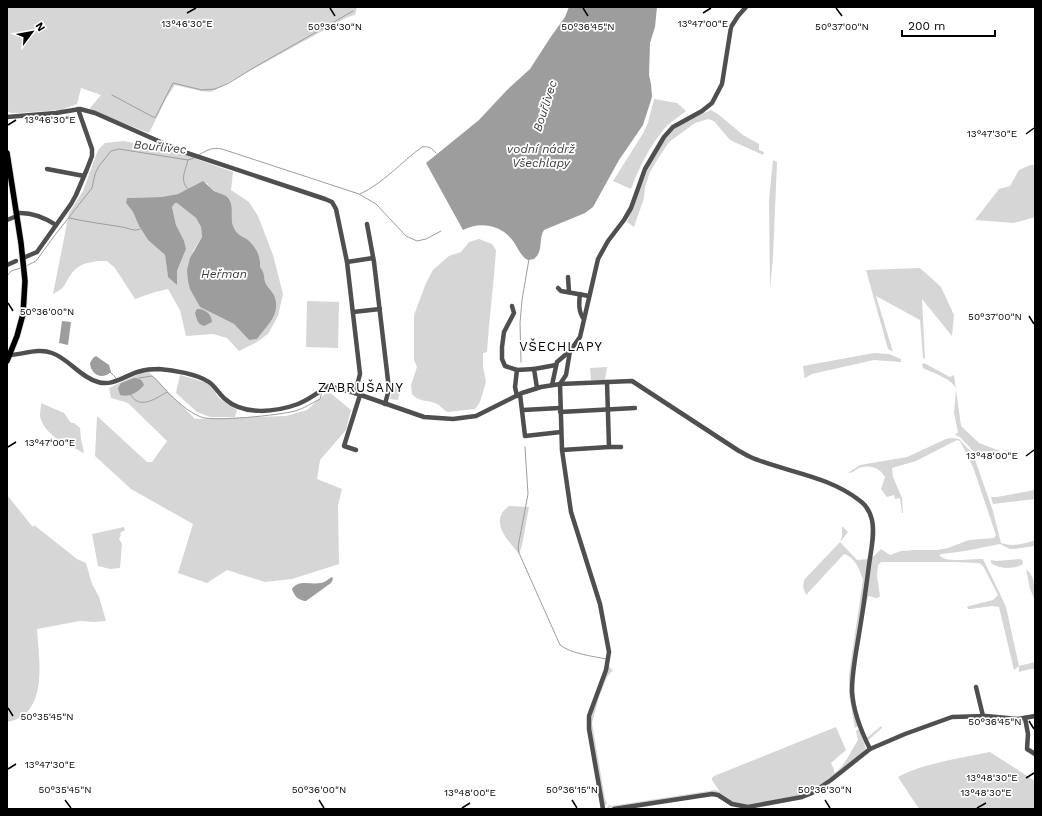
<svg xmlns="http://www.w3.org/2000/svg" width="1042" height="816" viewBox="0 0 1042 816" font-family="'Work Sans',sans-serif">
<rect width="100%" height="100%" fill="#fff"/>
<g fill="#d6d6d6" fill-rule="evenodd">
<path d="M 7,7 L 357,7 L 355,15 L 348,17 L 211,92 L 201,91 L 175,85 L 167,97 L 149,133 L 92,111 L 90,108 L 101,95 L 81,88 L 77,104 L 61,110 L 18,113 L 11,113 L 7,111 Z"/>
<path d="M 654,99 L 677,103 L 686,111 C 679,117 670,122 664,129 C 649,147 639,168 631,189 L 613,181 L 642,135 L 648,123 Z"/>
<path d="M 711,110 L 718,114 L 743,135 L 759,144 L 759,150 L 764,152 L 763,155 L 730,140 L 714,121 L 708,119 L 695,123 L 669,142 L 659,157 L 650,172 L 645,187 L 644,198 L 634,227 L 627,222 C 640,192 650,151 675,129 C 684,120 699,115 711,110 Z"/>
<path d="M 124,141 L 177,152 L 233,172 L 231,190 L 249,202 L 258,216 L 273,255 L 283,294 L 278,316 L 268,334 L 257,342 L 239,351 L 227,338 L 213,334 L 186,336 L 180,310 L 168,289 L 155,292 L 135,299 L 115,268 L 107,261 C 94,261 80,262 72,273 C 63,285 67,287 53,294 L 69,213 L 83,191 L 98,150 L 105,143 ZM 207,183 C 209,186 211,189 213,190 C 218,193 224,194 227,198 C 235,210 229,220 235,230 C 239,236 243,237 247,240 C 256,246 261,256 260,267 C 266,274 263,278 266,284 C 268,288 272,291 274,295 C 282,314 267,325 257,339 L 249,340 L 234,324 L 200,307 L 188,281 L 193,251 L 202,237 L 201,227 L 196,218 L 177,203 L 175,203 L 172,207 L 176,225 L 186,249 L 177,271 L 168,277 L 165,255 L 148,240 L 139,226 L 133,212 L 126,203 L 128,198 L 164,197 L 178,194 L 187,190 L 197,184 Z"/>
<path d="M 773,160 L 777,162 L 773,257 L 770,289 L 769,200 Z"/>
<path d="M 1030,165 L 1035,165 L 1035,217 L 1014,223 L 975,220 L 999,189 L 1010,186 L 1019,170 Z"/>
<path d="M 479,239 L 492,244 L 496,250 C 494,284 489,318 487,352 L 483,353 L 483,366 L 486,382 L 480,402 L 475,409 L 448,412 C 443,410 441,406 437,404 C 427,399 420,403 412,394 L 411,385 L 417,367 L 414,360 L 414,315 L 426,283 L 433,270 L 442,262 L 449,256 L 461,252 L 469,242 Z"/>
<path d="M 920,268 L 941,287 L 954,315 L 952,336 L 922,299 L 925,359 L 923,358 L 920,320 L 876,296 L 893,352 L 888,349 L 866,270 Z"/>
<path d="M 307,301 L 339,302 L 338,348 L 306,347 Z"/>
<path d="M 874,353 L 889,354 L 901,359 L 901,362 L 874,360 L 812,374 L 805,378 L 805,381 L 803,366 Z"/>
<path d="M 924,363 L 950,377 L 954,375 L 961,426 L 979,443 L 1000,451 L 988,451 L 975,453 L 960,437 L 955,435 L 958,432 L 954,413 L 956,389 C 953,379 933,373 923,368 L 922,365 Z"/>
<path d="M 607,367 L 605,380 L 591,380 L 590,368 Z"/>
<path d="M 147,370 L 195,419 L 286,416 L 307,410 L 328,391 L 351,410 L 346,430 L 320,460 L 317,479 L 342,489 L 338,505 L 339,564 L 292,579 L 265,582 L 227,570 L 207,583 L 178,573 L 193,524 L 131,489 L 95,456 L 97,416 L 147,462 L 152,462 L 167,441 L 128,403 L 111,398 L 109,388 Z"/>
<path d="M 180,375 L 208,383 L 214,389 L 217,396 L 223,401 L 237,410 L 235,417 L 210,417 L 197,412 L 176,393 Z"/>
<path d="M 393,384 L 401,386 L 398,400 L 390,399 Z"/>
<path d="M 41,403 L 64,413 L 71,423 L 74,423 L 80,428 L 81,439 L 84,452 L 83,453 C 77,449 72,447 66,444 C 56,440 42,428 40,416 C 40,412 41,407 41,403 Z"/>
<path d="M 952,438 L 959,439 L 973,454 L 993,511 L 1001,543 C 1013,547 1024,544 1035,540 L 1035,546 L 1015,549 L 1010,549 L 1000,544 L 965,551 L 942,554 L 939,555 C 946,564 971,558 983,559 L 1001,596 L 1006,607 L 1019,666 L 1035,662 L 1035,669 L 1030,669 L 1019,672 L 1019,666 L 1014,670 L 999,607 L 992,606 L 971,609 L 968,609 L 967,607 L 969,606 L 993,600 L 998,595 L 983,566 L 979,563 L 954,562 L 881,562 L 878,565 L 877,576 L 880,596 C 877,600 874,597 869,596 L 868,597 C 861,631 849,670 856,704 C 858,716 862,726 866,737 L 868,737 L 881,726 L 882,728 L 867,741 L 860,723 L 855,708 L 853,679 L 872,558 L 881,549 L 890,555 L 901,551 L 913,550 L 937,550 L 948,548 L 969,540 L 994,538 L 996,535 L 973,467 L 960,441 L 957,440 L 916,461 L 892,468 L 893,477 L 902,498 L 903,513 L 902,513 L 900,498 L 895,499 L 894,495 L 887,497 L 881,489 L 885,477 C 880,468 870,464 859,468 C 855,470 853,473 848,473 L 860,465 L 907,457 L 946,439 Z"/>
<path d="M 1035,490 L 1035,499 L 993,504 L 991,497 L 997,497 Z"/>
<path d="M 7,495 L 32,526 L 34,527 L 34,525 L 77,559 L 86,563 L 92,584 L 99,597 L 106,621 L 95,622 L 80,621 L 37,629 C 39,659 49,714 8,722 L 7,722 Z"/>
<path d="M 509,506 L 529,507 L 522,545 L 519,554 C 508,540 488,521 509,506 Z"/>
<path d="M 842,526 L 848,532 L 840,542 L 857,560 L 869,559 L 851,678 L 858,726 L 855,728 L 849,694 L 849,674 L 863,580 C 860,570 855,557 844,554 L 806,595 L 803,587 L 804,580 L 840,542 L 842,536 Z"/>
<path d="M 124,527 L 125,530 L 120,533 L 121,535 L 119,539 L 122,544 L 120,568 L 110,569 L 98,566 L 92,534 Z"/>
<path d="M 1020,559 L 1022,560 L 1023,564 C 1013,570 1000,569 991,563 L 991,560 L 996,561 Z"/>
<path d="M 1026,569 C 1036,577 1035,590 1035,601 L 1030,589 Z"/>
<path d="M 609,666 L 613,671 L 611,672 L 607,677 L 599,697 L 592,723 L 605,799 L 607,803 L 604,807 L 590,725 L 592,712 Z"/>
<path d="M 836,727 L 846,750 L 831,763 L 834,769 L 834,773 C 844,768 852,749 858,740 L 856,731 L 859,729 L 866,749 L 840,773 L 806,794 L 752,805 L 735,804 L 718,794 L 607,808 L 609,805 L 611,806 L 715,790 L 720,792 L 712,780 L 712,778 L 714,776 Z"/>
<path d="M 990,752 L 1035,781 L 1035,809 L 919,809 L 898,777 C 924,763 961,758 990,752 Z"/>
</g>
<g fill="#9d9d9d">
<path d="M 569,7 L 657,7 L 655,27 L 650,43 L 649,75 L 651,84 L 652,97 L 643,125 L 619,160 L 593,207 L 585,213 L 544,230 C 538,239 544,251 534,259 L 528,260 C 521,257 518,248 513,241 C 502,225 480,221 463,230 L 426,163 L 479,120 L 507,90 L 530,69 L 550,38 L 565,17 Z"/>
<path d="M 203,181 C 207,184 210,188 214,191 C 218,193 223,194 226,196 C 236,204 229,218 234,228 C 237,235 242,236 248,240 C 256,247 261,256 260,267 C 266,274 263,278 266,284 C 268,288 272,291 274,295 C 282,314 267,325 257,339 L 249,340 L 234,324 L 200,307 L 190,289 L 188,281 L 187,270 L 190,258 L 202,237 L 201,227 L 196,218 L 177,203 L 175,203 L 172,207 L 176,225 L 184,241 L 186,249 L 177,271 L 177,285 L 168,277 L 165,255 L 148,240 L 139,226 L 133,212 L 126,203 L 127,198 L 162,197 L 178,194 Z"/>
<path d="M 197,309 C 205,308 212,315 212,322 L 204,326 C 197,324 197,319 195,313 Z"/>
<path d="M 62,321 L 71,322 L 68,345 L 59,343 Z"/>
<path d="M 96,356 L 109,365 L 111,372 C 102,380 91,375 90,363 L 93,358 Z"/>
<path d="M 134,378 C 140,378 142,380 144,385 C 139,392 128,398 120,395 L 118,388 L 121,383 Z"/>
<path d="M 332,577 L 333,579 L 331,583 L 306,601 C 299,601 294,596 292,589 C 298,579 311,585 320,583 C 325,583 328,579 332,577 Z"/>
</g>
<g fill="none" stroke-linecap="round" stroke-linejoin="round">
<g stroke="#9d9d9d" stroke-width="1">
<path d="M 112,95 L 155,118 L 173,83 L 202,90 L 215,89 L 229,83 L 255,67 L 353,11"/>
<path d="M 199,155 C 207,150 212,147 222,149 L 359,194 L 376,204 L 406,236 L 417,241 L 426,239 L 441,231"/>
<path d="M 188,160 C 185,172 179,181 189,190"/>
<path d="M 360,194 C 384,183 401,162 422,147 C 429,146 432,148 436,153"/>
<path d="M 69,218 C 87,222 104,224 122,227 C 129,228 134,232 140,229"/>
<path d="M 26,266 L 36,261 L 55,235 L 92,188 L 95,174 L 99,166 L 111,151 L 119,149 L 188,160 L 194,158"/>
<path d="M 7,276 L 11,271 L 21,268"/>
<path d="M 521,362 L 520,323 L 522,300 L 529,259"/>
<path d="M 110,372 L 116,378"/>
<path d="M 139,378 L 152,376 C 158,380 161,386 167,391"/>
<path d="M 130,394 C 132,396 134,400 137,401 C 146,406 160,396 167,392 C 177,401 188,412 201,417 C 213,422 281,415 295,411 C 303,409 312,403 320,399 L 322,392"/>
<path d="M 525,447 L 528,494 L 518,547 L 519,553 L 560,645 C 572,654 592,656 606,659"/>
</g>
<g stroke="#dbdbdb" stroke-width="7">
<path id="major" d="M 7,153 L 21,243 L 25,281 L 23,314 L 17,336 L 7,361"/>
</g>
<g stroke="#4f4f4f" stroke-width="4.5">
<path d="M 7,117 L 56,113 L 80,109 L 95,113 L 181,151 L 325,199 L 332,202 L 336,209 L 347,262 L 360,374 L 355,393"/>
<path d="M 47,169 L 84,176"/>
<path d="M 17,213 C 32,212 44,217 56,225"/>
<path d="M 7,220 L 17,216"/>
<path d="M 367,224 L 374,262 L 389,389 L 385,404"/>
<path d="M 23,258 L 37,252 L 71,204 L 76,195 L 87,169 L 92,156 L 92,149 L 78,109"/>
<path d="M 347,262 L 373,258"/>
<path d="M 7,265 L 16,261"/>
<path d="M 568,277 L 569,292"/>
<path d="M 558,288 L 561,291 L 589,296"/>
<path d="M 580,294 C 579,302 578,312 584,319"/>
<path d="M 512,306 L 514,313 L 504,332 L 502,347 L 502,359 L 505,366 L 517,370"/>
<path d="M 353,312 L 380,309"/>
<path d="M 10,355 C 24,354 39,348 52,353 C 69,359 80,377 98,382 C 113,387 127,374 141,371 C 147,369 153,369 159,369 C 173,370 197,374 209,382 C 215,386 219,394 225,399 C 244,416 276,412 298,404 C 309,400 318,392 329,386 L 355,393 L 424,417 L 453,419 L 476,416 L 522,393 L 541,387 L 560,384 L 632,381 L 739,451 C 745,454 751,458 758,460 C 792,473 829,477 859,500 C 866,505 870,511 872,520 C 875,534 871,550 869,565 C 866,588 863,611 859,634 C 856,653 852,672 852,691 C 853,712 861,731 870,749"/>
<path d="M 552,385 L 557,362 L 570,351"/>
<path d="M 537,388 L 534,369 L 556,365"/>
<path d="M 520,394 L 525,436 L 561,432"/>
<path d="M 517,396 L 515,387 L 517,370 L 534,369"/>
<path d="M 523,410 L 560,408"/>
<path d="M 560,412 L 635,408"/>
<path d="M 609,447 L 621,447"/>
<path d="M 356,450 L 344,446 L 360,395"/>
<path d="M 562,450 L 609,447 L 607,382"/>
<path d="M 976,687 L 983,716"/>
<path d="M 1025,718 L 1028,734 L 1027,749 L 1035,754"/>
<path d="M 603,809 L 589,729 L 589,716 L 606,670 L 609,652 L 600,604 L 571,512 L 562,450 L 560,384 L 566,375 L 570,351 L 580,337 L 598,259 L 608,241 L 624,220 L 631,208 L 645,169 L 664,137 L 673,127 L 702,111 L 712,103 L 722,84 L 731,27 L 738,16 L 746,7"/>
<path d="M 614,809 L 712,794 L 718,795 L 732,804 L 748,807 L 802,797 L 812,793 L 831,780 L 870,749 L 905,734 L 952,717 L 986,716 L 1018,719 L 1035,716"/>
</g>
<use href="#major" stroke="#000" stroke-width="5.5"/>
</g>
<path fill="none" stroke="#000" stroke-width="1.5" d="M 330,8 L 335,16M 583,8 L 588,16M 836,8 L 842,16M 187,13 L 196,8M 703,13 L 711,8M 8,125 L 16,120M 1026,134 L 1034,128M 8,303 L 13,311M 1029,316 L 1034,324M 8,447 L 16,442M 1026,456 L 1034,450M 8,708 L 13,716M 1029,721 L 1034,729M 8,769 L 16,764M 1026,778 L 1034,773M 65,800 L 71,808M 319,800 L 324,808M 572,800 L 577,808M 825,800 L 830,808M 462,808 L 470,803M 977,808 L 986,803"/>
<g text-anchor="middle" stroke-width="3.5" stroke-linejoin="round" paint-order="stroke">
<g font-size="12" font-style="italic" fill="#3e3e3e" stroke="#fff">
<text transform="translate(545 106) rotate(-72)" y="4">Bouřlivec</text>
<text transform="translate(160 147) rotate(6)" y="4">Bouřlivec</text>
<text x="541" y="153">vodní nádrž<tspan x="541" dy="14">Všechlapy</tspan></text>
<text x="224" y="278">Heřman</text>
</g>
<g font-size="13" letter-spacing="1" fill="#000" stroke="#fff">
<text x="561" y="351">VŠECHLAPY</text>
<text x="361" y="392">ZABRUŠANY</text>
</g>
</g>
<g font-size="10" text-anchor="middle" fill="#000" stroke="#fff" stroke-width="3.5" stroke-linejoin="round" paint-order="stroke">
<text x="187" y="27">13°46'30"E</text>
<text x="703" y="27">13°47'00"E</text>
<text x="335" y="30">50°36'30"N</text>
<text x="588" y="30">50°36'45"N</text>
<text x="842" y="30">50°37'00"N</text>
<text x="50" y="123">13°46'30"E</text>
<text x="992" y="137">13°47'30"E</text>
<text x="47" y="315">50°36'00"N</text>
<text x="995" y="320">50°37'00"N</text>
<text x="50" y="446">13°47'00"E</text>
<text x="992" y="459">13°48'00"E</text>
<text x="47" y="720">50°35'45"N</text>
<text x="995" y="725">50°36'45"N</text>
<text x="50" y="768">13°47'30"E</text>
<text x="992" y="781">13°48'30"E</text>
<text x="65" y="793">50°35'45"N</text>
<text x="319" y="793">50°36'00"N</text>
<text x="572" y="793">50°36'15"N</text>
<text x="825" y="793">50°36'30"N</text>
<text x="470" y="796">13°48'00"E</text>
<text x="986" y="796">13°48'30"E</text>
</g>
<rect width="1042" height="816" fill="none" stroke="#000000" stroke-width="16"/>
<g transform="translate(32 32) rotate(58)" stroke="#ffffff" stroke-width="3" paint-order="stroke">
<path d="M0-3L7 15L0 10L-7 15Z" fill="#000000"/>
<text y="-6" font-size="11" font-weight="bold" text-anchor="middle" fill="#000000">N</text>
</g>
<path d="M902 30v6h93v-6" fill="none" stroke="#000000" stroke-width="2"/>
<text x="908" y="30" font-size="12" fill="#000000" stroke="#ffffff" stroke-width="3" paint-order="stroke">200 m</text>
</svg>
